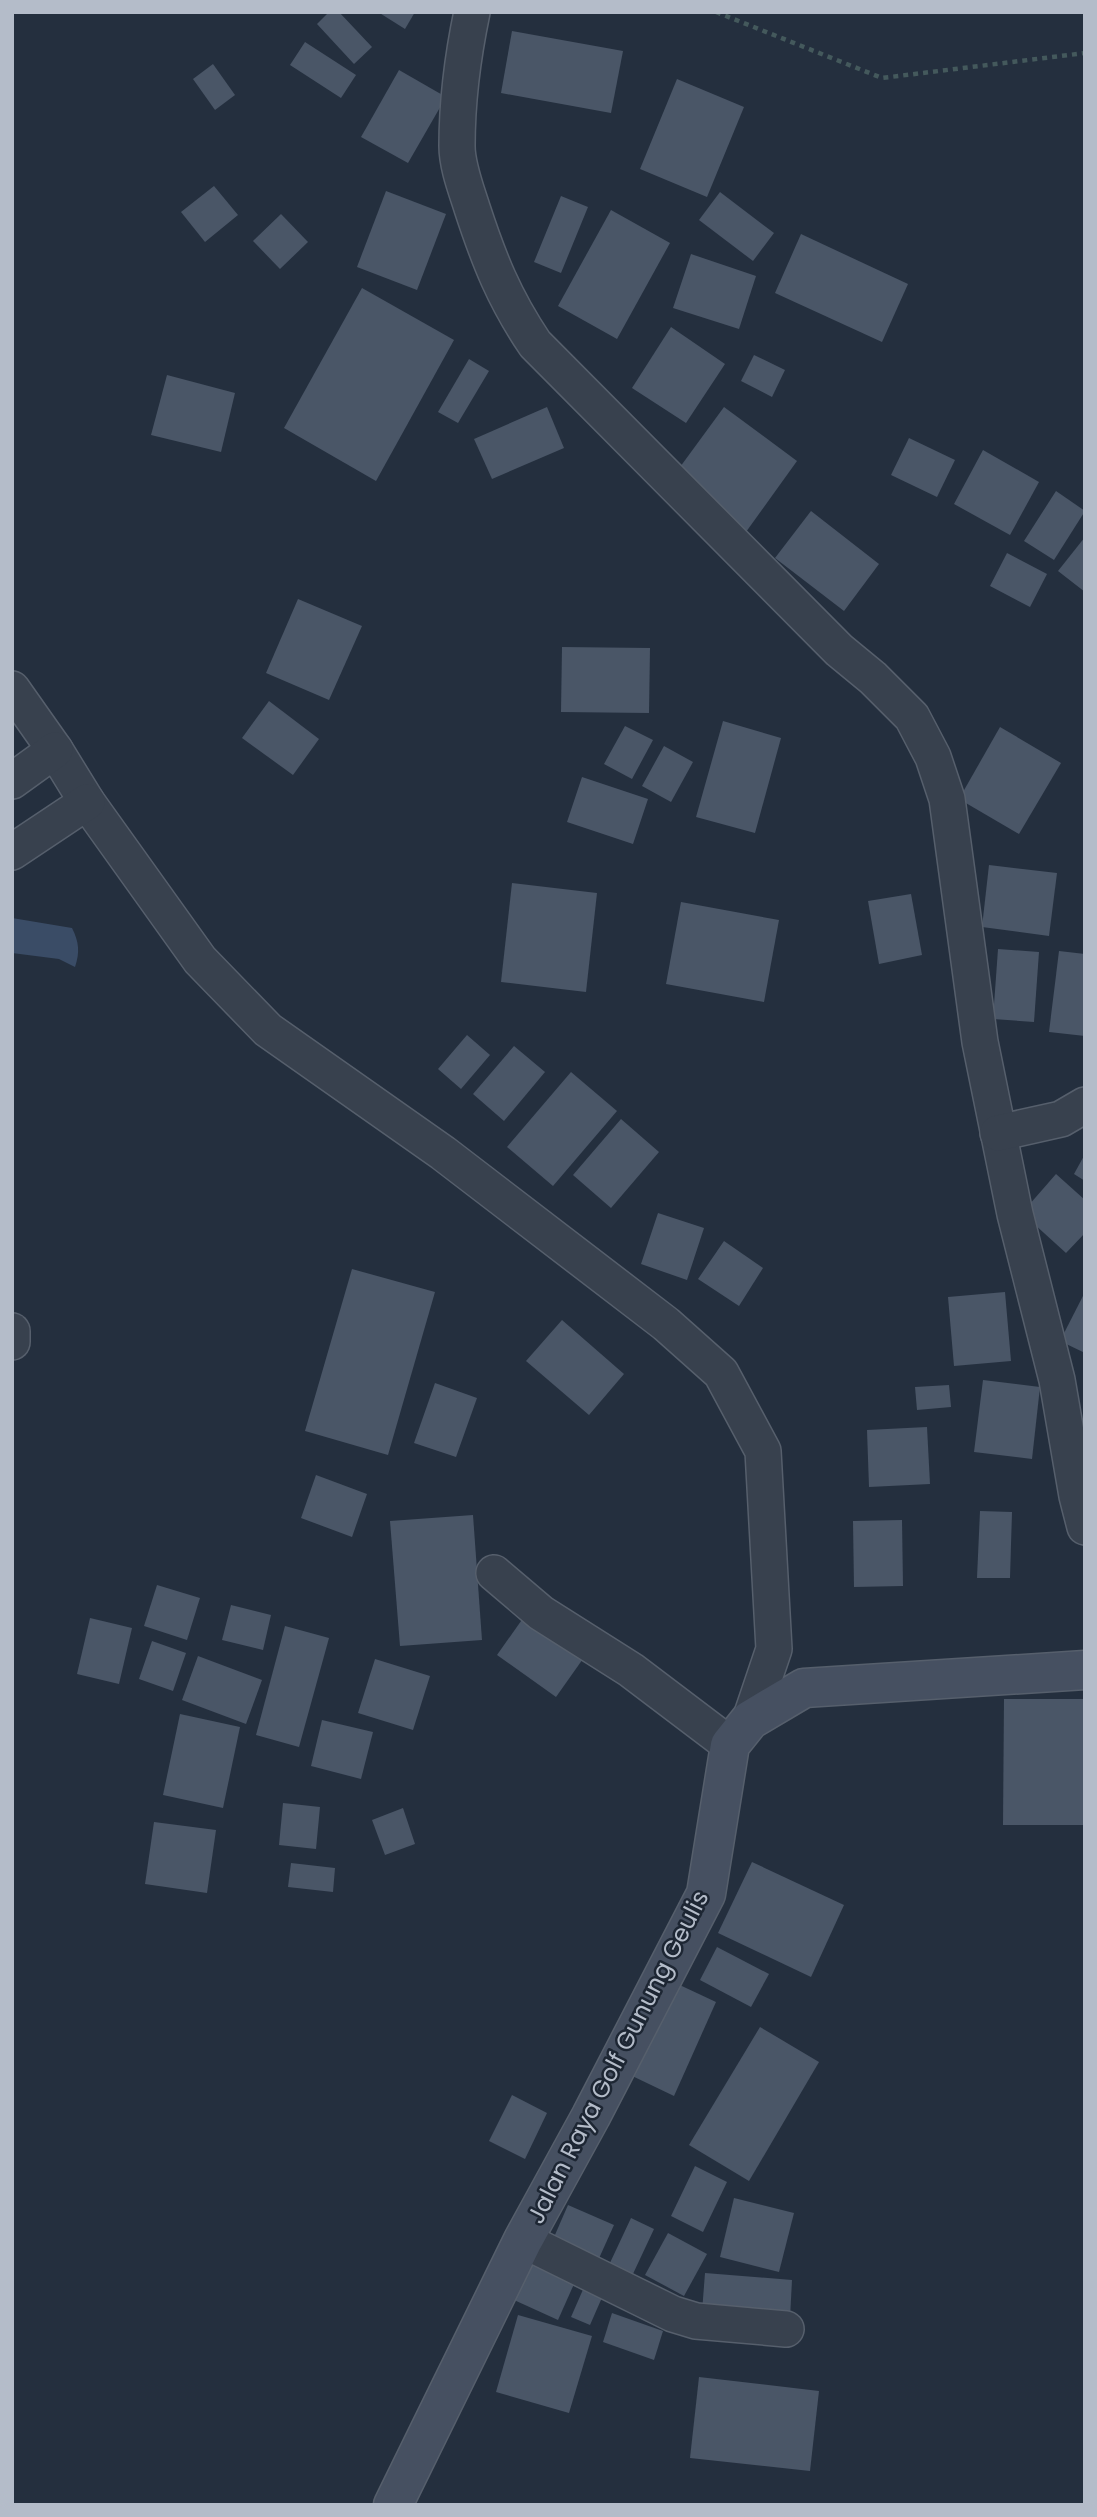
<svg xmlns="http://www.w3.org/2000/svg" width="1097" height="2517" viewBox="0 0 1097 2517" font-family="Poppins,sans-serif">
<rect width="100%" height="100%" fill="#242f3e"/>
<path fill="#3a4c66" d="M 12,918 L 72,928 C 79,942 80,952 75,967 L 59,959 L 12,953 Z"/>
<g fill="#4a5667">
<path d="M 329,12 L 339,12 L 372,47 L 354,64 L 317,24 Z"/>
<path d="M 378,12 L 415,12 L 405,29 Z"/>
<path d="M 512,31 L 623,51 L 611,113 L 501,93 Z"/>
<path d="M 305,42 L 356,75 L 341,98 L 290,65 Z"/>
<path d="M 213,64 L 235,95 L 215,110 L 193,79 Z"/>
<path d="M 399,70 L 446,97 L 408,163 L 361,137 Z"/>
<path d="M 677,79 L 744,107 L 707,197 L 640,169 Z"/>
<path d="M 214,186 L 238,215 L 205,242 L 181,212 Z"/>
<path d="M 386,191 L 446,214 L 417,290 L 357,267 Z"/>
<path d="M 720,192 L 774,233 L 753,261 L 699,220 Z"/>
<path d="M 561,196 L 588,207 L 561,273 L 534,262 Z"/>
<path d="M 611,210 L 670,243 L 617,339 L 558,306 Z"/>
<path d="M 281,214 L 308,242 L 280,269 L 253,241 Z"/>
<path d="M 801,234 L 908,284 L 882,342 L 775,293 Z"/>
<path d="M 691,254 L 756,276 L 739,329 L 673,308 Z"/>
<path d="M 362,288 L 454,340 L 376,481 L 284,428 Z"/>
<path d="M 671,327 L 725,364 L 686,423 L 632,388 Z"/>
<path d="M 754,355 L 785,370 L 772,397 L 741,381 Z"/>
<path d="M 469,359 L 489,371 L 458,423 L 438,412 Z"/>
<path d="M 167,375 L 235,393 L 221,452 L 151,435 Z"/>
<path d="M 547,407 L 564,448 L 492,479 L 474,439 Z"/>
<path d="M 724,407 L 797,461 L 746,532 L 672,478 Z"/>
<path d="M 909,438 L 955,460 L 937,497 L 891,475 Z"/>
<path d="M 983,450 L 1039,482 L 1010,535 L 954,504 Z"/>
<path d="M 1056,491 L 1085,511 L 1054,560 L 1024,541 Z"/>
<path d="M 811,511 L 879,564 L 844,611 L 775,558 Z"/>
<path d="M 1085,537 L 1085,592 L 1058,571 Z"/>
<path d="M 1007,553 L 1047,574 L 1030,607 L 990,586 Z"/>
<path d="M 298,599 L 362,626 L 329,700 L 266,673 Z"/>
<path d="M 562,647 L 650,648 L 649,713 L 561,712 Z"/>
<path d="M 269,701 L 319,739 L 293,775 L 242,738 Z"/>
<path d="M 723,721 L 781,738 L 755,833 L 696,817 Z"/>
<path d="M 625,726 L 653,740 L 632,779 L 604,764 Z"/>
<path d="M 1000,727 L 1061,763 L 1019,834 L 959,799 Z"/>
<path d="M 664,746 L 693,762 L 671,802 L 642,786 Z"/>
<path d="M 582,777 L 648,799 L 633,844 L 567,822 Z"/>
<path d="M 989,865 L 1057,873 L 1049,936 L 982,927 Z"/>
<path d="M 512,883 L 597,893 L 586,992 L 501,982 Z"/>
<path d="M 911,894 L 922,955 L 879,964 L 868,901 Z"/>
<path d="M 681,902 L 779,920 L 764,1002 L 666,984 Z"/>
<path d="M 998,949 L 1039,952 L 1034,1022 L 993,1019 Z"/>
<path d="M 1059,951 L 1085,954 L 1085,1036 L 1049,1032 Z"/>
<path d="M 467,1035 L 490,1055 L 461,1089 L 438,1069 Z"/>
<path d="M 514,1046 L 545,1072 L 504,1121 L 473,1094 Z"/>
<path d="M 571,1072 L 617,1111 L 553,1186 L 507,1147 Z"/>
<path d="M 621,1119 L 659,1152 L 611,1208 L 573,1175 Z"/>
<path d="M 1085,1154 L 1085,1181 L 1074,1174 Z"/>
<path d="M 1056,1174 L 1085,1200 L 1085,1233 L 1066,1253 L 1022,1213 Z"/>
<path d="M 658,1213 L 704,1228 L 687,1280 L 641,1264 Z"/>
<path d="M 724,1241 L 763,1268 L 739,1306 L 698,1279 Z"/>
<path d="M 352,1269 L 435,1292 L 388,1455 L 305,1431 Z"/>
<path d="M 1005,1292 L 1011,1361 L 954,1366 L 948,1297 Z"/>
<path d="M 1085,1292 L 1085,1353 L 1060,1341 Z"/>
<path d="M 562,1320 L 624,1374 L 589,1415 L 526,1361 Z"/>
<path d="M 983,1380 L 1040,1387 L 1032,1459 L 974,1452 Z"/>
<path d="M 435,1383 L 477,1398 L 456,1457 L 414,1443 Z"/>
<path d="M 949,1385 L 951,1407 L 917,1410 L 915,1387 Z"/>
<path d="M 927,1427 L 930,1484 L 869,1487 L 867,1430 Z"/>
<path d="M 316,1475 L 367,1494 L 352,1537 L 301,1518 Z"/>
<path d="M 980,1511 L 1012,1512 L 1010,1578 L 977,1578 Z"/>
<path d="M 473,1515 L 482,1640 L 400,1646 L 390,1521 Z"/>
<path d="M 902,1520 L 903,1586 L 854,1587 L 853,1521 Z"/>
<path d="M 157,1585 L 200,1598 L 187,1640 L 144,1626 Z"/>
<path d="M 231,1605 L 271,1615 L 263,1650 L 222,1640 Z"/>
<path d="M 526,1614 L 585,1656 L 556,1697 L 497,1655 Z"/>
<path d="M 90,1618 L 132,1628 L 119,1684 L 77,1674 Z"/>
<path d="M 285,1626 L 329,1638 L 299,1747 L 256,1735 Z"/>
<path d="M 152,1641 L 186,1653 L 173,1691 L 139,1679 Z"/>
<path d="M 198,1656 L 262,1680 L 246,1724 L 182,1700 Z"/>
<path d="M 375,1659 L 430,1676 L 413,1730 L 358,1713 Z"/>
<path d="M 1004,1699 L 1085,1699 L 1085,1825 L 1003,1825 Z"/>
<path d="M 180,1714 L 240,1727 L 223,1808 L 163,1795 Z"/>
<path d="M 322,1720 L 373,1732 L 361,1779 L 311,1766 Z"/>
<path d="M 283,1803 L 320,1807 L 316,1849 L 279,1845 Z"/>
<path d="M 403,1808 L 415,1844 L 385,1855 L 372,1820 Z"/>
<path d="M 154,1822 L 216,1830 L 207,1893 L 145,1884 Z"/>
<path d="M 752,1862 L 844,1905 L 811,1977 L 718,1933 Z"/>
<path d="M 291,1863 L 335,1868 L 333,1892 L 288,1887 Z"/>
<path d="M 717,1947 L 769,1974 L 751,2007 L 700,1980 Z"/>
<path d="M 669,1980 L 716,2002 L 674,2096 L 626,2073 Z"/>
<path d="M 760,2027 L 819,2062 L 749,2181 L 689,2145 Z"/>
<path d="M 512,2095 L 547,2113 L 525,2159 L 489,2141 Z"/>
<path d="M 695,2166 L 727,2182 L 703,2232 L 671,2216 Z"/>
<path d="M 734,2198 L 794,2213 L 779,2272 L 720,2257 Z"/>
<path d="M 568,2205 L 614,2225 L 596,2265 L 551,2244 Z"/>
<path d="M 631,2218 L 654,2229 L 632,2276 L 609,2265 Z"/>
<path d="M 668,2233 L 707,2254 L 684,2296 L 645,2275 Z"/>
<path d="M 526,2251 L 578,2275 L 558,2320 L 505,2296 Z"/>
<path d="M 705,2273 L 792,2280 L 790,2318 L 702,2312 Z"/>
<path d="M 585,2285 L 604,2293 L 590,2325 L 571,2317 Z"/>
<path d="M 612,2313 L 663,2331 L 654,2360 L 603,2342 Z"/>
<path d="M 518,2315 L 592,2336 L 569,2413 L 496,2392 Z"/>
<path d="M 699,2377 L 819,2391 L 810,2471 L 690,2458 Z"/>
</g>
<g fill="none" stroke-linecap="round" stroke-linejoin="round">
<g stroke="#565f6c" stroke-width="38">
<g id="street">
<path d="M 472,12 C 463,55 457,102 457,146 C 457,166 466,189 472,208 C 489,260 504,298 535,344 L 839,650 L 873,678 L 912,717 L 933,757 L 947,799 L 980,1042 L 1015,1214 L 1057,1380 L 1077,1496 L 1085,1527"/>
<path d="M 12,689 L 55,750 L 87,802 L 200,960 L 268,1030 L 443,1153 L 666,1324 L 721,1373 L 763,1451 L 774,1649 L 750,1720"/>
<path d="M 12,781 L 55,750"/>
<path d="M 12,852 L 87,802"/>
<path d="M 998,1133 L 1061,1119 L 1085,1105"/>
<path d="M 12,1331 L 12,1342"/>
<path d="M 494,1573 L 541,1613 L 631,1670 L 730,1745"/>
<path d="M 523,2240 L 673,2314 L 696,2321 L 786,2329"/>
</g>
</g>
<g stroke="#565f6c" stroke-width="41">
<path id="secondary" d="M 393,2505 L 523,2240 L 591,2116 L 706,1894 L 730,1745 L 750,1720 L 804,1688 L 1085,1670"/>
</g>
<path stroke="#44595c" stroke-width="4.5" stroke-dasharray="5 5" stroke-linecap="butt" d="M 716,12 L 882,78 L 1085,53"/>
<use href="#street" stroke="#38414e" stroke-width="35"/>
<use href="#secondary" stroke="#465061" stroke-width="38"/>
</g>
<g text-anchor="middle" stroke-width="5" stroke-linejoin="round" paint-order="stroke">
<g font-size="24" fill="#b4bcc9" stroke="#1d2633">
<text transform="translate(618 2057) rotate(-63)" y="8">Jalan Raya Golf Gunung Geulis</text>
</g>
</g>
<rect width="1097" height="2517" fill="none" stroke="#b4bcc9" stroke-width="28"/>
</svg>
